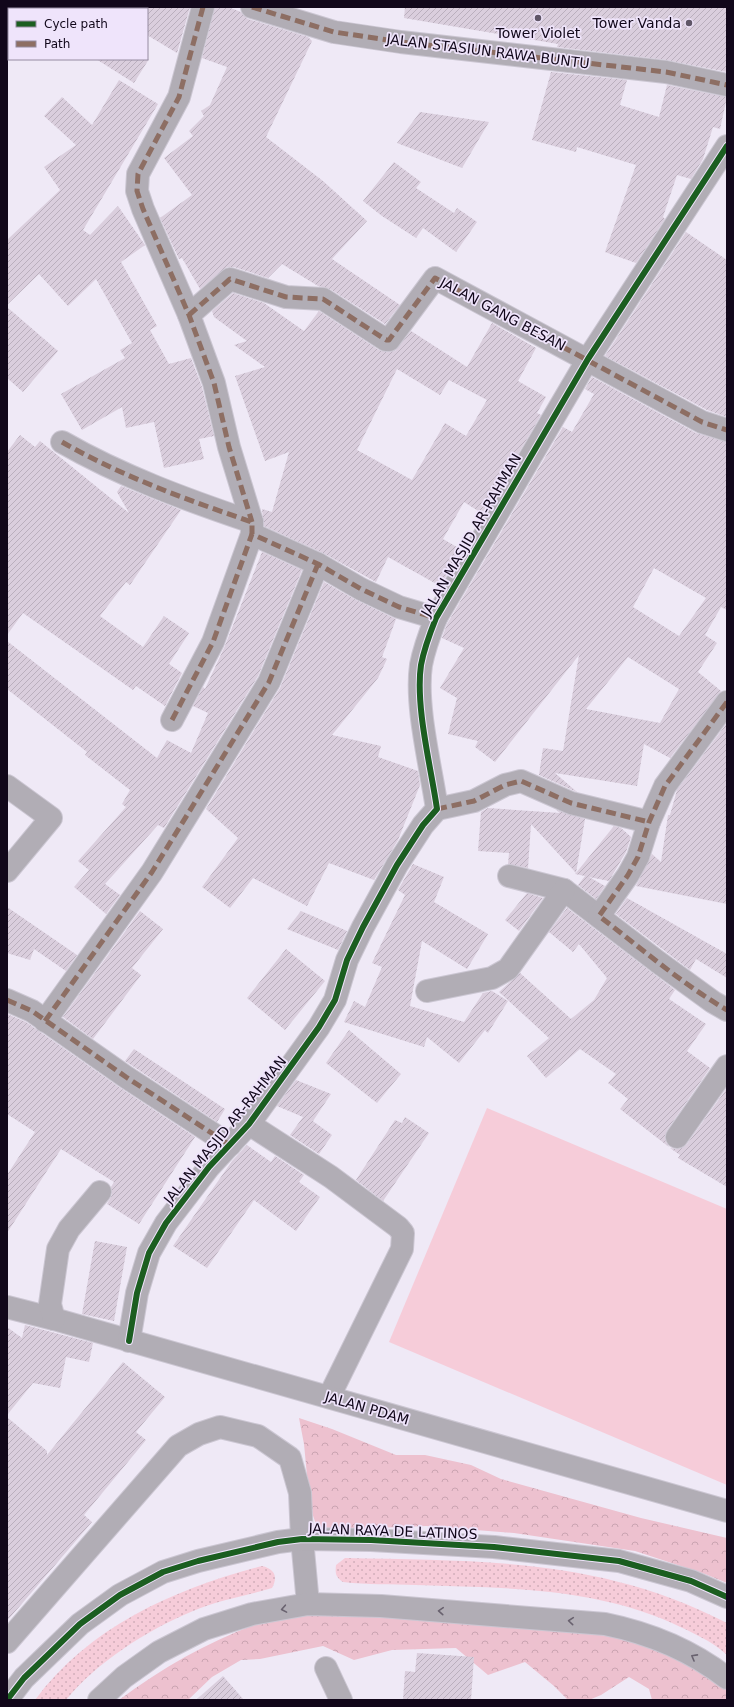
<svg xmlns="http://www.w3.org/2000/svg" width="734" height="1707" viewBox="0 0 734 1707" font-family="'DejaVu Sans',sans-serif">
<defs>
<pattern id="grass-dots" width="8" height="8" patternUnits="userSpaceOnUse"><rect width="8" height="8" fill="#f6ccd9"/><path d="M2 2h.1M6 6h.1" fill="none" stroke="#d2aeba" stroke-width="1.8" stroke-linecap="round"/></pattern>
<pattern id="forest-crowns" width="20" height="18" patternUnits="userSpaceOnUse"><rect width="20" height="18" fill="#edc1cf"/><path d="M2 6a3 3 0 1 1 6 0M12 15a3 3 0 1 1 6 0" fill="none" stroke="#caa4b1"/></pattern>
<pattern id="building-hatch" width="6" height="6" patternUnits="userSpaceOnUse"><rect width="6" height="6" fill="#dacedd"/><path d="M-1 1l2-2M0 6l6-6M5 7l2-2" fill="none" stroke="#baafbd"/></pattern>
</defs>
<rect width="100%" height="100%" fill="#efe9f6"/>
<g fill="url(#grass-dots)">
<path d="M 345,1558 C 481,1561 602,1558 727,1623 L 727,1655 C 712,1641 691,1632 672,1623 C 591,1587 503,1588 416,1585 C 392,1584 367,1585 343,1582 C 336,1577 335,1574 336,1565 Z"/>
<path d="M 262,1566 C 275,1569 278,1577 272,1588 C 246,1596 218,1600 193,1611 C 147,1630 97,1662 66,1700 L 35,1700 C 90,1626 175,1589 262,1566 Z"/>
</g>
<g fill="url(#forest-crowns)">
<path d="M 299,1418 L 332,1429 L 396,1455 L 425,1455 L 471,1465 L 501,1479 L 641,1518 L 727,1538 L 727,1583 L 705,1574 L 635,1551 L 514,1533 L 426,1526 L 318,1530 L 310,1507 L 304,1444 Z"/>
<path d="M 321,1607 L 618,1629 L 678,1657 L 727,1687 L 727,1700 L 652,1700 L 649,1689 L 629,1677 L 601,1695 L 589,1700 L 568,1700 L 554,1686 L 525,1662 L 488,1675 L 456,1648 L 392,1650 L 354,1660 L 323,1646 L 260,1659 L 241,1660 L 212,1677 L 188,1700 L 119,1700 C 165,1666 211,1640 265,1621 C 283,1615 303,1611 321,1607 Z"/>
</g>
<path fill="#f6ccd9" d="M 487,1108 L 727,1209 L 727,1485 L 389,1342 Z"/>
<g fill="url(#building-hatch)" fill-rule="evenodd">
<path d="M 147,7 L 190,7 L 177,53 L 147,35 Z"/>
<path d="M 215,7 L 228,7 L 241,12 L 248,19 L 308,37 L 312,41 L 266,137 L 323,181 L 367,221 L 332,259 L 400,305 L 385,324 L 330,289 L 318,286 L 282,264 L 268,278 L 234,267 L 227,267 L 200,289 L 182,258 L 179,259 L 160,218 L 192,195 L 164,158 L 193,136 L 189,131 L 204,116 L 201,111 L 210,105 L 227,67 L 202,58 Z"/>
<path d="M 405,7 L 727,7 L 727,72 L 667,60 L 557,47 L 558,44 L 404,18 Z"/>
<path d="M 96,59 L 149,59 L 134,83 Z"/>
<path d="M 551,72 L 627,80 L 620,105 L 659,117 L 667,85 L 727,97 L 720,129 L 713,127 L 703,159 L 691,179 L 677,175 L 663,217 L 665,219 L 636,263 L 605,252 L 636,165 L 577,147 L 576,152 L 532,140 Z"/>
<path d="M 119,80 L 158,104 L 83,230 L 90,235 L 118,206 L 145,245 L 121,262 L 157,326 L 150,330 L 169,364 L 191,358 L 202,387 L 214,436 L 199,439 L 204,459 L 164,468 L 154,422 L 126,428 L 122,407 L 82,430 L 61,394 L 125,358 L 120,350 L 132,343 L 96,279 L 68,306 L 39,274 L 7,305 L 7,240 L 60,190 L 44,167 L 76,145 L 44,116 L 62,97 L 92,125 Z"/>
<path d="M 420,112 L 489,122 L 462,168 L 397,143 Z"/>
<path d="M 394,162 L 421,182 L 416,188 L 454,213 L 457,208 L 477,222 L 456,252 L 423,228 L 416,238 L 382,216 L 363,201 Z"/>
<path d="M 686,232 L 727,260 L 727,417 L 707,410 L 605,356 Z"/>
<path d="M 233,293 L 264,303 L 304,331 L 319,311 L 379,350 L 386,352 L 395,351 L 411,331 L 467,367 L 492,323 L 536,348 L 518,381 L 546,397 L 537,413 L 541,415 L 483,514 L 464,502 L 443,539 L 462,550 L 440,586 L 388,557 L 376,582 L 323,553 L 264,526 L 262,509 L 272,512 L 289,452 L 265,461 L 235,376 L 265,367 L 234,345 L 247,341 L 214,317 L 212,311 ZM 397,369 L 440,395 L 449,380 L 487,400 L 466,436 L 445,423 L 412,480 L 357,450 Z"/>
<path d="M 7,307 L 58,351 L 23,392 L 7,378 Z"/>
<path d="M 592,377 L 696,433 L 727,442 L 727,610 L 721,607 L 705,635 L 717,643 L 698,672 L 721,691 L 670,758 L 644,744 L 637,786 L 555,773 L 577,792 L 539,775 L 543,748 L 563,751 L 579,655 L 495,762 L 475,747 L 478,741 L 448,734 L 457,698 L 440,688 L 464,648 L 442,638 L 447,624 L 563,427 L 572,432 L 594,394 L 585,389 ZM 654,568 L 706,598 L 679,636 L 633,607 ZM 628,657 L 679,689 L 660,723 L 586,709 Z"/>
<path d="M 20,435 L 35,447 L 40,441 L 129,513 L 117,492 L 121,486 L 181,510 L 130,585 L 126,582 L 100,616 L 143,647 L 164,616 L 189,633 L 169,664 L 182,673 L 165,706 L 136,686 L 133,690 L 23,613 L 7,635 L 7,452 Z"/>
<path d="M 262,552 L 302,570 L 258,676 L 164,828 L 158,825 L 105,884 L 120,895 L 106,914 L 74,887 L 89,870 L 78,861 L 126,807 L 122,804 L 130,790 L 85,755 L 87,752 L 7,689 L 7,641 L 157,758 L 167,740 L 191,753 L 208,713 L 193,706 L 203,687 L 205,689 L 224,648 Z"/>
<path d="M 324,582 L 356,600 L 396,619 L 382,657 L 387,659 L 378,678 L 332,735 L 381,746 L 378,757 L 418,771 L 420,785 L 398,840 L 374,880 L 329,863 L 307,906 L 253,878 L 230,908 L 202,887 L 238,838 L 206,809 L 280,688 Z"/>
<path d="M 727,723 L 727,904 L 636,886 L 652,854 L 661,862 L 668,815 L 670,815 L 677,790 Z"/>
<path d="M 488,808 L 560,813 L 556,810 L 585,819 L 576,873 L 614,826 L 621,828 L 631,837 L 626,852 L 609,881 L 589,877 L 605,886 L 596,899 L 578,885 L 585,876 L 575,874 L 576,873 L 531,824 L 528,868 L 508,864 L 509,853 L 478,851 L 481,812 Z"/>
<path d="M 413,864 L 444,877 L 434,902 L 488,934 L 467,969 L 422,941 L 410,1006 L 464,1022 L 483,993 L 492,991 L 508,1001 L 488,1033 L 485,1030 L 459,1063 L 427,1037 L 424,1047 L 344,1022 L 354,1001 L 365,1007 L 382,967 L 372,963 L 405,895 L 398,890 Z"/>
<path d="M 527,893 L 543,898 L 519,931 L 505,920 Z"/>
<path d="M 627,898 L 727,954 L 727,978 L 696,959 L 690,970 L 616,914 Z"/>
<path d="M 7,907 L 77,955 L 66,971 L 34,949 L 30,960 L 7,953 Z"/>
<path d="M 567,908 L 675,990 L 669,999 L 706,1024 L 687,1051 L 710,1068 L 667,1130 L 665,1136 L 666,1142 L 669,1147 L 620,1109 L 628,1099 L 608,1083 L 616,1074 L 580,1049 L 546,1078 L 527,1056 L 549,1038 L 499,992 L 520,973 L 571,1019 L 594,1000 L 607,978 L 579,944 L 573,952 L 549,932 Z"/>
<path d="M 140,911 L 163,929 L 132,968 L 141,975 L 93,1039 L 63,1017 Z"/>
<path d="M 301,911 L 347,931 L 338,950 L 287,929 Z"/>
<path d="M 286,949 L 325,981 L 285,1030 L 247,998 Z"/>
<path d="M 7,1014 L 26,1022 L 119,1087 L 195,1137 L 139,1224 L 107,1204 L 112,1195 L 111,1187 L 114,1182 L 61,1149 L 7,1233 L 7,1175 L 35,1132 L 7,1114 Z"/>
<path d="M 349,1030 L 401,1074 L 377,1103 L 326,1063 Z"/>
<path d="M 134,1049 L 225,1109 L 217,1122 L 125,1061 Z"/>
<path d="M 296,1080 L 331,1094 L 313,1121 L 310,1119 L 332,1135 L 319,1154 L 290,1135 L 303,1117 L 277,1106 Z"/>
<path d="M 727,1088 L 727,1187 L 678,1158 L 680,1155 L 670,1148 L 676,1149 L 682,1148 L 687,1144 Z"/>
<path d="M 405,1117 L 429,1133 L 383,1201 L 356,1180 L 395,1120 L 402,1123 Z"/>
<path d="M 247,1145 L 271,1162 L 275,1156 L 304,1175 L 299,1182 L 320,1197 L 296,1231 L 254,1200 L 207,1268 L 173,1246 L 232,1161 Z"/>
<path d="M 95,1241 L 127,1247 L 114,1321 L 82,1314 Z"/>
<path d="M 25,1325 L 93,1343 L 89,1362 L 66,1357 L 60,1388 L 33,1383 L 7,1415 L 7,1327 L 22,1338 Z"/>
<path d="M 123,1362 L 165,1397 L 136,1432 L 146,1440 L 84,1515 L 92,1522 L 7,1621 L 7,1417 L 47,1451 L 47,1455 Z"/>
<path d="M 417,1653 L 474,1657 L 471,1700 L 403,1700 L 405,1671 L 415,1672 Z"/>
<path d="M 223,1676 L 244,1700 L 196,1700 Z"/>
</g>
<g fill="none" stroke-linecap="round" stroke-linejoin="round">
<g stroke="#cbc6d2" stroke-width="24">
<g id="minor">
<path d="M 203,7 L 179,97 L 138,174 L 137,191 L 143,209 L 189,315 L 214,383 L 229,447 L 252,522"/>
<path d="M 252,7 L 334,32 L 401,42 L 666,72 L 727,85"/>
<path d="M 189,315 L 230,279 L 286,297 L 323,299 L 386,340 L 389,340 L 435,278 L 702,422 L 727,430"/>
<path d="M 62,442 C 121,476 187,500 252,522 L 252,534 L 318,564 L 361,589 L 399,607 L 436,618"/>
<path d="M 172,720 L 213,642 L 252,534"/>
<path d="M 7,786 L 51,818 L 7,871"/>
<path d="M 437,809 L 474,801 L 505,785 L 521,781 L 571,803 L 649,822"/>
<path d="M 509,876 L 564,890 L 658,962 L 713,1002 L 727,1010"/>
<path d="M 599,916 L 628,875 L 638,857 L 649,822 L 665,786 L 727,702"/>
<path d="M 427,991 L 492,978 L 508,969 L 564,890"/>
<path d="M 7,1000 L 32,1011 L 126,1077 L 230,1145"/>
<path d="M 45,1021 L 152,872 L 269,682 L 318,564"/>
<path d="M 249,1124 L 331,1177 L 398,1227 L 403,1233 L 402,1249 L 329,1397"/>
<path d="M 677,1137 L 727,1066"/>
<path d="M 7,1307 L 54,1319 L 727,1511"/>
<path d="M 54,1319 L 50,1304 L 58,1249 L 69,1229 L 100,1192"/>
<path d="M 129,1341 L 137,1293 L 149,1253 L 166,1223 L 209,1167 L 249,1124 L 319,1027 L 335,1000 L 347,960 L 363,927 L 397,865 L 423,825 L 437,809 C 431,767 415,706 421,665 C 424,649 430,633 436,618 L 588,359 L 727,146"/>
<path d="M 7,1642 L 178,1446 L 199,1434 L 220,1427 L 258,1436 L 290,1458 L 300,1493 L 302,1539 L 308,1604"/>
<path d="M 326,1668 L 341,1700"/>
<path d="M 7,1700 L 24,1678 L 80,1624 L 120,1595 L 163,1572 L 198,1561 L 278,1542 L 302,1539 L 371,1540 L 494,1547 L 619,1561 L 691,1581 L 727,1597"/>
<path d="M 99,1700 L 124,1677 L 159,1652 L 204,1629 L 252,1614 L 308,1604 L 381,1606 L 605,1624 C 649,1633 692,1651 727,1678"/>
</g>
</g>
<use href="#minor" stroke="#b1adb5" stroke-width="22"/>
<g stroke="#8d6e63" stroke-width="5" stroke-dasharray="10 5" stroke-linecap="butt">
<path d="M 203,7 L 179,97 L 138,174 L 137,191 L 143,209 L 189,315 L 214,383 L 229,447 L 252,522"/>
<path d="M 252,7 L 334,32 L 401,42 L 666,72 L 727,85"/>
<path d="M 189,315 L 230,279 L 286,297 L 323,299 L 386,340 L 389,340 L 435,278 L 702,422 L 727,430"/>
<path d="M 62,442 C 121,476 187,500 252,522 L 252,534 L 318,564 L 361,589 L 399,607 L 436,618"/>
<path d="M 727,702 L 665,786 L 649,822 L 638,857 L 628,875 L 599,916 C 641,948 682,984 727,1010"/>
<path d="M 172,720 L 213,642 L 252,534"/>
<path d="M 437,809 L 474,801 L 505,785 L 521,781 L 571,803 L 649,822"/>
<path d="M 7,1000 L 32,1011 L 126,1077 L 230,1145"/>
<path d="M 45,1021 L 152,872 L 269,682 L 318,564"/>
</g>
<g stroke="#efe4fb" stroke-width="8">
<g id="cycleway">
<path d="M 129,1341 L 137,1293 L 149,1253 L 166,1223 L 209,1167 L 249,1124 L 319,1027 L 335,1000 L 347,960 L 363,927 L 397,865 L 423,825 L 437,809 C 431,767 415,706 421,665 C 424,649 430,633 436,618 L 588,359 L 727,146"/>
<path d="M 7,1700 L 24,1678 L 80,1624 L 120,1595 L 163,1572 L 198,1561 L 278,1542 L 302,1539 L 371,1540 L 494,1547 L 619,1561 L 691,1581 L 727,1597"/>
</g>
</g>
<use href="#cycleway" stroke="#1b5e20" stroke-width="6"/>
</g>
<defs><path id="oneway-chevron" d="M-2-3.5L2.5 0L-2 3.5" fill="none" stroke-width="1.6" stroke-linecap="round" stroke-linejoin="round"/></defs>
<g stroke="#69626f">
<use href="#oneway-chevron" transform="translate(284 1609) rotate(170)"/>
<use href="#oneway-chevron" transform="translate(441 1611) rotate(-176)"/>
<use href="#oneway-chevron" transform="translate(571 1621) rotate(-175)"/>
<use href="#oneway-chevron" transform="translate(694 1657) rotate(-151)"/>
</g>
<g fill="#5f5667" stroke="#efe4fb" stroke-width="1.5">
<circle cx="538" cy="18" r="4"/>
<circle cx="689" cy="23" r="4"/>
</g>
<g text-anchor="middle" stroke-width="3.5" stroke-linejoin="round" paint-order="stroke">
<g font-size="14" fill="#11071a" stroke="#efe4fb" text-anchor="end">
<text x="681" y="28">Tower Vanda</text>
<text x="538" y="38" text-anchor="middle">Tower Violet</text>
</g>
<g font-size="14" fill="#11071a" stroke="#efe4fb">
<text transform="translate(488 51) rotate(7)" y="5">JALAN STASIUN RAWA BUNTU</text>
<text transform="translate(503 314) rotate(28)" y="5">JALAN GANG BESAN</text>
<text transform="translate(471 535) rotate(-60)" y="5">JALAN MASJID AR-RAHMAN</text>
<text transform="translate(225 1130) rotate(-51)" y="5">JALAN MASJID AR-RAHMAN</text>
<text transform="translate(367 1408) rotate(16)" y="5">JALAN PDAM</text>
<text transform="translate(393 1531) rotate(2)" y="5">JALAN RAYA DE LATINOS</text>
</g>
</g>
<rect width="734" height="1707" fill="none" stroke="#11071a" stroke-width="16"/>
<rect x="8" y="8" width="140" height="52" fill="#efe4fb" stroke="#968ca1"/>
<rect x="16" y="21" width="20" height="6" fill="#1b5e20" stroke="#968ca1"/>
<text x="44" y="28" font-size="12" fill="#11071a">Cycle path</text>
<rect x="16" y="41" width="20" height="6" fill="#8d6e63" stroke="#968ca1"/>
<text x="44" y="48" font-size="12" fill="#11071a">Path</text>
</svg>
